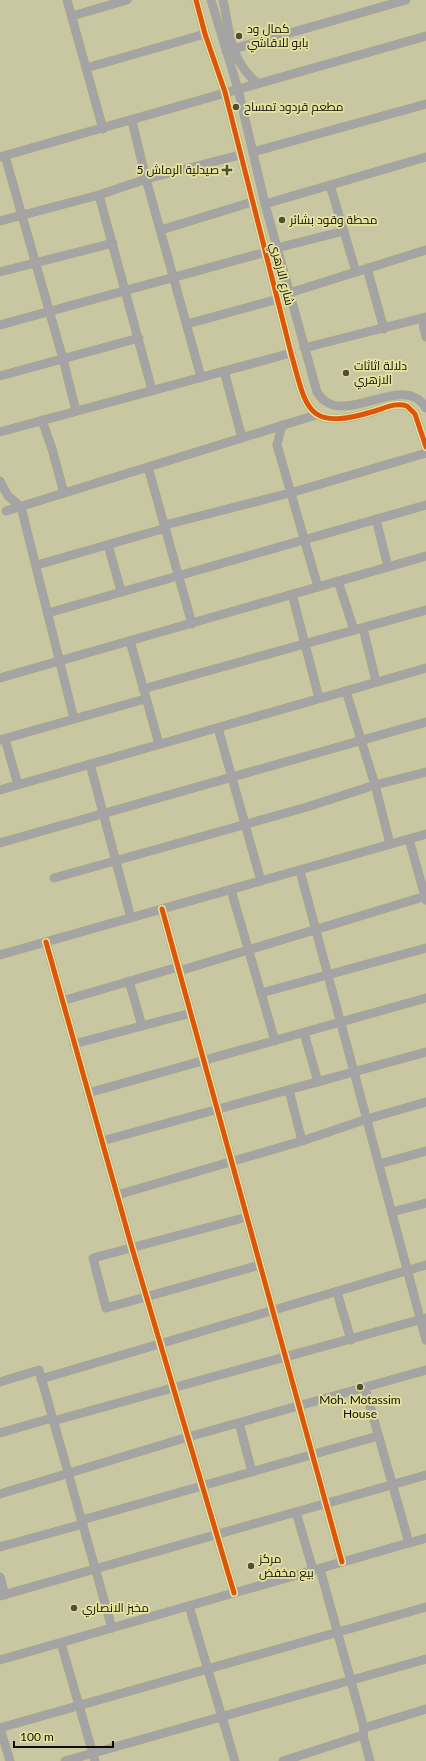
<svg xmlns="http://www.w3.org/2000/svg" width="426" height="1761" viewBox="0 0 426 1761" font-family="Lato,Cairo,sans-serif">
<rect width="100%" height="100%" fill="#c9c7a2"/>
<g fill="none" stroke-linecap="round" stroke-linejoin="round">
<g stroke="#a8a78b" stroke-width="9">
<g id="minor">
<path d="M 67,0 L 103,129"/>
<path d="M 196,0 L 205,34 L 225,92 L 291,353 C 307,410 306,432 375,411 C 385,408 396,402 407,406 L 415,414 L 426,447"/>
<path d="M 211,0 L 238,89 L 265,204 L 317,392 C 319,395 322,399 325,401 C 352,421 406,373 426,408"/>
<path d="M 223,0 C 230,33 230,60 257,83"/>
<path d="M 72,16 L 127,0"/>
<path d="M 226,51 L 406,0"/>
<path d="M 86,68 L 205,34"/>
<path d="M 132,121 L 146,179 L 201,377"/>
<path d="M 253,152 L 426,104"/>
<path d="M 5,156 L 63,359 L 76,411"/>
<path d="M 0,157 L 426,36"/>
<path d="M 330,185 L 356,272"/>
<path d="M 99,195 L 152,390"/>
<path d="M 265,204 L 426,157"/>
<path d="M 0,221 L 99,195 L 146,179 L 240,155"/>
<path d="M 161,230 L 252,202"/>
<path d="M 277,248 L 344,231"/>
<path d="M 367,268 L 384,329"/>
<path d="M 0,272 L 113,243"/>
<path d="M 289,293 L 426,250"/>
<path d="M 422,319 L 426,337"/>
<path d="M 187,324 L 278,299"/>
<path d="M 0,325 L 266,252"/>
<path d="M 304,348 L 426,317"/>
<path d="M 224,371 L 242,438"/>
<path d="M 0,376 L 139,338"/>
<path d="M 42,420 L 52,449 L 64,493"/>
<path d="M 282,425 L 277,445 L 318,587"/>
<path d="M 0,432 L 291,353"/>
<path d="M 148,467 L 192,624"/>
<path d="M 0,481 L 8,496 L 21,507 L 74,719"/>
<path d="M 6,511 L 316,415"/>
<path d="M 376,519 L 388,567"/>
<path d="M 165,525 L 290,493 L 426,453"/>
<path d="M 108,545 L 121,591"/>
<path d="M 37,565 L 166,528"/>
<path d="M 338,581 L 354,630"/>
<path d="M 292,594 L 319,698"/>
<path d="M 48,613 L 426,505"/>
<path d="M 363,628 L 376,682"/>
<path d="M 130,641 L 159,744"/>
<path d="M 0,678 L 426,556"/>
<path d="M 143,689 L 426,610"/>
<path d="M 346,691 L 375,785 L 390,844"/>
<path d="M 218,728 L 261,881"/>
<path d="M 5,739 L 18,785"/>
<path d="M 0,740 L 145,699"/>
<path d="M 90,764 L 131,918"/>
<path d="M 0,790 L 426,668"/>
<path d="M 409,839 L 426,900"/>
<path d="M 0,843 L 426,722"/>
<path d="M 300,871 L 426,1340"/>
<path d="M 54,878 L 307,807 L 375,785 L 426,772"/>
<path d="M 231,890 L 275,1041"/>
<path d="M 162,909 L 342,1562"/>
<path d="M 46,942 L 132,1248 L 234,1593"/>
<path d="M 0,955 L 426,834"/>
<path d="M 179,971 L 426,896"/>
<path d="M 129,981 L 142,1026"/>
<path d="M 261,993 L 426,948"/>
<path d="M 62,1001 L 178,967"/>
<path d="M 304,1033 L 318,1082"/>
<path d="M 74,1044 L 191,1013"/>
<path d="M 289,1090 L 302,1141"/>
<path d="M 88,1093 L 426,998"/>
<path d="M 102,1141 L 426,1052"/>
<path d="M 379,1164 L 426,1151"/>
<path d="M 117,1195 L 302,1141 L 367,1119 L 426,1102"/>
<path d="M 392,1212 L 426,1203"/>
<path d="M 247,1217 L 93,1258 L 106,1308 L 260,1265"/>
<path d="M 337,1292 L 351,1340"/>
<path d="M 41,1379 L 426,1265"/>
<path d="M 0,1382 L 39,1370 L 112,1628"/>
<path d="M 365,1388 L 409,1543"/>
<path d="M 53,1421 L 426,1318"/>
<path d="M 239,1423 L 252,1472"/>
<path d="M 0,1433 L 52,1418"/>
<path d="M 0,1494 L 188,1437 L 426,1370"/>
<path d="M 296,1512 L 313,1570"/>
<path d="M 82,1520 L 378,1436"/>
<path d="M 0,1547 L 83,1524"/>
<path d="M 320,1569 L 364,1728"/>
<path d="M 0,1577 L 5,1595"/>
<path d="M 0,1596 L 426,1475"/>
<path d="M 189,1606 L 235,1761"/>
<path d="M 61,1643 L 95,1761"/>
<path d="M 0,1660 L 426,1538"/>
<path d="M 0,1728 L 426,1607"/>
<path d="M 0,1728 L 10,1761"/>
<path d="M 363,1735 L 370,1761"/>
<path d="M 65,1761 L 426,1659"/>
<path d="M 283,1761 L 363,1735 L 364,1728 L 426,1709"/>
</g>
</g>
<use href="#minor" stroke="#a4a4a6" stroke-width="7"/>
<g stroke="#e6e39f" stroke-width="8">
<g id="cycleway">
<path d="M 196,0 L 205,34 L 225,92 L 291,353 C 307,410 306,432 375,411 C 385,408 396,402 407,406 L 415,414 L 426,447"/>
<path d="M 162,909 L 342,1562"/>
<path d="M 46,942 L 132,1248 L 234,1593"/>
</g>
</g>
<use href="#cycleway" stroke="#dd550b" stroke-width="5"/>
</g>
<g fill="#504e39" stroke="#e6e39f" stroke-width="1.5">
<circle cx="239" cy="36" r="4"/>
<circle cx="236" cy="107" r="4"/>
<path d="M225 164h4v4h4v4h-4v4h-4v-4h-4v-4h4z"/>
<circle cx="282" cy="220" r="4"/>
<circle cx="346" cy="373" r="4"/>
<circle cx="360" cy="1387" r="4"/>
<circle cx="251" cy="1566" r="4"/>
<circle cx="74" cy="1608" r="4"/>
</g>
<g text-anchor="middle" stroke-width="3.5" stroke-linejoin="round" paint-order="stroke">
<g font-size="12" fill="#0f0d00" stroke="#e6e39f" text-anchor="start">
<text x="247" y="33">كمال ود<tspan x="247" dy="14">بابو للاقاشي</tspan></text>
<text x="244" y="111">مطعم قردود تمساح</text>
<text x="219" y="174" text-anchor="end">صيدلية الرماش 5</text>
<text x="290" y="224">محطة وقود بشائر</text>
<text x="354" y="370">دلالة اثاثات<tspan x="354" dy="14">الازهري</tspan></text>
<text x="360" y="1404" text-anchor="middle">Moh. Motassim<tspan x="360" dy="14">House</tspan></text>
<text x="259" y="1563">مركز<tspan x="259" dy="14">بيع مخفض</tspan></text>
<text x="82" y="1612">مخبز الانصاري</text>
</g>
<g font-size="12" fill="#0f0d00" stroke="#e6e39f">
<text transform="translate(282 274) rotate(76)" y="4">شارع الازهري</text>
</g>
</g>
<path d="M14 1741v6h99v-6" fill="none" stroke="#0f0d00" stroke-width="2"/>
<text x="20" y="1741" font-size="12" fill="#0f0d00" stroke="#e6e39f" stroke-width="3" paint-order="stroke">100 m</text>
</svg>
